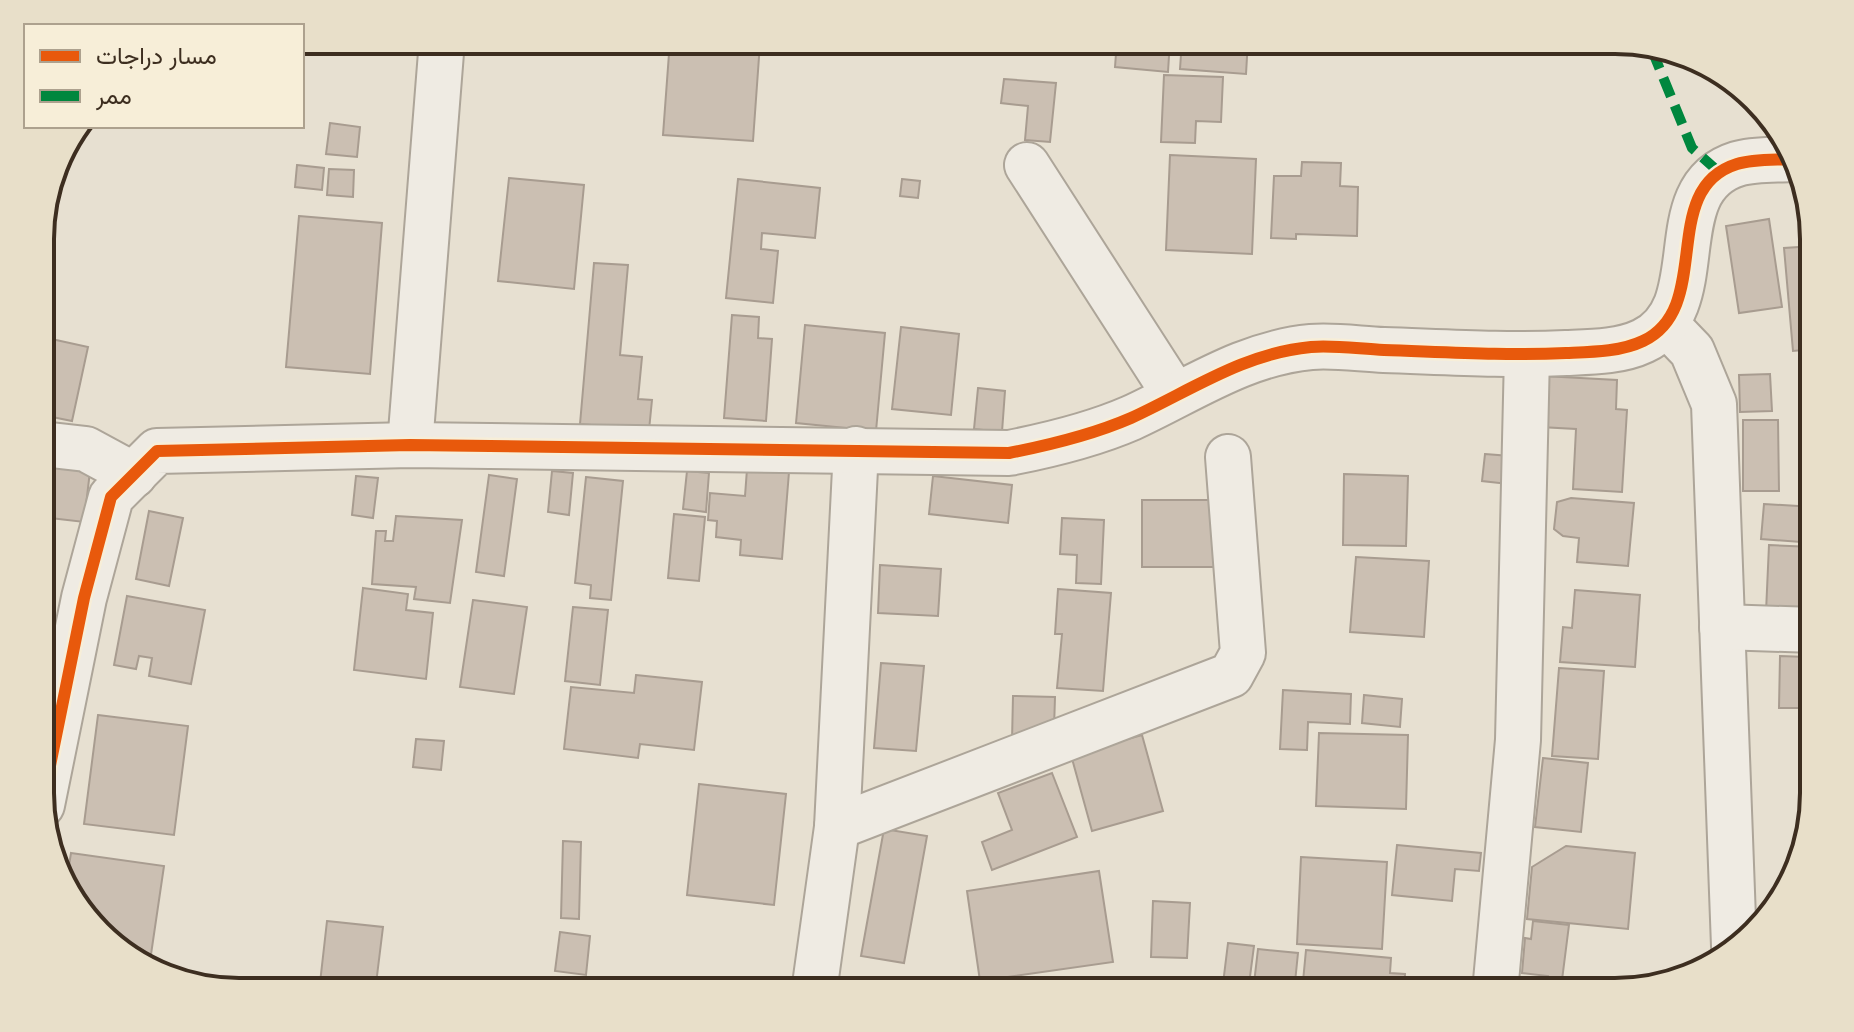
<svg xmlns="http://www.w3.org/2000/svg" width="1854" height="1032" viewBox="0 0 1854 1032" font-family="Lora,Vazirmatn,serif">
<rect width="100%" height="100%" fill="#e7e0d1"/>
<g fill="#cbbfb2" stroke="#a89c90" stroke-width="2">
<path d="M 670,40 L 760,43 L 753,141 L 663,135 Z"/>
<path d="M 1117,40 L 1170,40 L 1168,72 L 1115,67 Z"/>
<path d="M 1182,40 L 1248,40 L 1246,74 L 1180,69 Z"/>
<path d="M 1164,75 L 1223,77 L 1221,122 L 1196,121 L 1195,143 L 1161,142 Z"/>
<path d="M 1004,79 L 1056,83 L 1050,142 L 1025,140 L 1028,106 L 1001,103 Z"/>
<path d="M 330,123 L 360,127 L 357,157 L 326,154 Z"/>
<path d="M 1170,155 L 1256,159 L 1252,254 L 1166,250 Z"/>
<path d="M 1302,162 L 1341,163 L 1340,186 L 1358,187 L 1357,236 L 1296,234 L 1296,239 L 1271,238 L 1274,176 L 1301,176 Z"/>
<path d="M 297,165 L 324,168 L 322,190 L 295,187 Z"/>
<path d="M 329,169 L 354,170 L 353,197 L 327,195 Z"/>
<path d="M 509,178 L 584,185 L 574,289 L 498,281 Z"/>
<path d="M 738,179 L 820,188 L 815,238 L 762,233 L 761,249 L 778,251 L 773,303 L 726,298 Z"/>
<path d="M 902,179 L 920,181 L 918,198 L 900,196 Z"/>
<path d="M 299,216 L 382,223 L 370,374 L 286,367 Z"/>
<path d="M 1769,219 L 1782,307 L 1739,313 L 1726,226 Z"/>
<path d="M 1814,246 L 1814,349 L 1793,351 L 1784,248 Z"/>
<path d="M 594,263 L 628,265 L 620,355 L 642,357 L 638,399 L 652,400 L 649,430 L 580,424 Z"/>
<path d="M 732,315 L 759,317 L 758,338 L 772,339 L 766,421 L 724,418 Z"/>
<path d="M 805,325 L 885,333 L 876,431 L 796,423 Z"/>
<path d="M 901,327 L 959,334 L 951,415 L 892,409 Z"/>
<path d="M 47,338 L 88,347 L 72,421 L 42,415 L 42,363 Z"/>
<path d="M 1770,374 L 1772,411 L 1740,412 L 1739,375 Z"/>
<path d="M 1543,376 L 1617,380 L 1616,409 L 1627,410 L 1622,492 L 1573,489 L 1576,429 L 1540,427 Z"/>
<path d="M 978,388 L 1005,391 L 1002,432 L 974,429 Z"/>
<path d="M 1743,420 L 1778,420 L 1779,491 L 1743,491 Z"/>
<path d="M 1485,454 L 1510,456 L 1508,484 L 1482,481 Z"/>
<path d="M 42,465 L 90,471 L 84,522 L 42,517 Z"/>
<path d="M 747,469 L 789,472 L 782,559 L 740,555 L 741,540 L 716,537 L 717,521 L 708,520 L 710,493 L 745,496 Z"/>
<path d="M 552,471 L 573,473 L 569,515 L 548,512 Z"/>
<path d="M 687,471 L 709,473 L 706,512 L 683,509 Z"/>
<path d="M 1344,474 L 1408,476 L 1406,546 L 1343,545 Z"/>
<path d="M 489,475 L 517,479 L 504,576 L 476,572 Z"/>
<path d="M 356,476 L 378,478 L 373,518 L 352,515 Z"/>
<path d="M 933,476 L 1012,485 L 1008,523 L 929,514 Z"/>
<path d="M 586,477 L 623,481 L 611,600 L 590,598 L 591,585 L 575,583 Z"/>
<path d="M 1571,498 L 1634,503 L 1628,566 L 1577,562 L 1579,538 L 1563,536 L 1554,529 L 1557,502 Z"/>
<rect x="1142" y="500" width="80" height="67"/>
<path d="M 1764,504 L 1814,507 L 1814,543 L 1761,539 Z"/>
<path d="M 149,511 L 183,518 L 169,586 L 136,579 Z"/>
<path d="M 674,514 L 705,517 L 699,581 L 668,578 Z"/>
<path d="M 396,516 L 462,520 L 450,603 L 414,599 L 416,587 L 372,584 L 376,531 L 386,531 L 385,541 L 393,541 Z"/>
<path d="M 1062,518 L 1104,520 L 1101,584 L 1076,583 L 1077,555 L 1060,554 Z"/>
<path d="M 1769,545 L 1813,547 L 1810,614 L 1766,612 Z"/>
<path d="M 1356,557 L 1429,561 L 1424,637 L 1350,632 Z"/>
<path d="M 880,565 L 941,569 L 938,616 L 878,613 Z"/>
<path d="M 363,588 L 408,594 L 406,610 L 433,613 L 426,679 L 354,670 Z"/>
<path d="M 1058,589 L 1111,593 L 1103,691 L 1057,688 L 1062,634 L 1055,634 Z"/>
<path d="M 1575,590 L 1640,595 L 1635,667 L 1560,662 L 1563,627 L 1572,628 Z"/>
<path d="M 127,596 L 205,610 L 191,684 L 149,676 L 152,658 L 139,656 L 136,669 L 114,665 Z"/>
<path d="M 473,600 L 527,607 L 514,694 L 460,687 Z"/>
<path d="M 573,607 L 608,610 L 600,685 L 565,681 Z"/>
<path d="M 1780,656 L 1807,657 L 1807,708 L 1779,708 Z"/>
<path d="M 881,663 L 924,666 L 916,751 L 874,748 Z"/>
<path d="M 1559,668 L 1604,671 L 1598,759 L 1552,756 Z"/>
<path d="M 636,675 L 702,682 L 694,750 L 640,744 L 638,758 L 564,749 L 571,687 L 634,693 Z"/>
<path d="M 1283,690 L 1351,694 L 1350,724 L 1308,722 L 1307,750 L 1280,749 Z"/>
<path d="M 1364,695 L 1402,699 L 1400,727 L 1362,723 Z"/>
<path d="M 1013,696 L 1055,697 L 1054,729 L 1012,741 Z"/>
<path d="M 98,715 L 188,726 L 174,835 L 84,824 Z"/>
<path d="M 1319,733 L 1408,735 L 1406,809 L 1316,806 Z"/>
<path d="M 1142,735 L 1163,811 L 1092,831 L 1071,755 Z"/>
<path d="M 416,739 L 444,741 L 441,770 L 413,767 Z"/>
<path d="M 1543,758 L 1588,763 L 1581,832 L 1535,827 Z"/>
<path d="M 1052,773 L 1077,837 L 992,870 L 982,842 L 1012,830 L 998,793 Z"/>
<path d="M 699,784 L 786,794 L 774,905 L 687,895 Z"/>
<path d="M 884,829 L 927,836 L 904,963 L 861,956 Z"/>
<path d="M 563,841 L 581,842 L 579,919 L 561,918 Z"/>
<path d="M 1397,845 L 1481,853 L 1479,871 L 1455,869 L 1452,901 L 1392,895 Z"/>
<path d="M 1566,846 L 1635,853 L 1628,929 L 1527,919 L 1532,867 Z"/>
<path d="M 71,853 L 164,866 L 149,968 L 140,966 L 73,903 L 66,884 Z"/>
<path d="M 1301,857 L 1387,862 L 1382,949 L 1297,944 Z"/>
<path d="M 1099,871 L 1113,962 L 980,981 L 967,891 Z"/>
<path d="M 1153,901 L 1190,903 L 1187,958 L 1151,957 Z"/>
<path d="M 327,921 L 383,927 L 375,992 L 319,992 Z"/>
<path d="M 1533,921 L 1569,925 L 1561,988 L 1546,987 L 1548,976 L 1522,973 L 1525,938 L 1531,939 Z"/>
<path d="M 560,932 L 590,936 L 586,975 L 555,971 Z"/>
<path d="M 1228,943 L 1254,946 L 1248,992 L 1222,992 Z"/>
<path d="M 1258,949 L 1298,953 L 1294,992 L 1253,992 Z"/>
<path d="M 1306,950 L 1391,958 L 1390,973 L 1405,974 L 1404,992 L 1302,992 Z"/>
</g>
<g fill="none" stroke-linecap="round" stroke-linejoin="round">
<g stroke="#ada599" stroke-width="48">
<g id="minor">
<path d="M 1027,165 L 1175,395"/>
<path d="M 1666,324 L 1692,351 L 1714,404 L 1734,946"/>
<path d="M 42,444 L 86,449 L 134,475"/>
<path d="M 410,445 L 442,40"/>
<path d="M 1722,627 L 1814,630"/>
<path d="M 837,827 L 1231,675 L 1243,653 L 1228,457"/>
<path d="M 814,992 L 837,827 L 856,449"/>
<path d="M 1495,992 L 1518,740 L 1527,355"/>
</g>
</g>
<g stroke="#ada599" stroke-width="48">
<path id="tertiary" d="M 42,805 L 84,598 L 111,497 L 157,451 L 410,445 L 1009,453 C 1050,445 1092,435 1131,418 C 1190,391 1244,353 1311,347 C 1334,345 1360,349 1384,350 C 1444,352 1505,356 1566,353 C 1591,352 1620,352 1643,341 C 1715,307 1657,189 1737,164 C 1753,159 1774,160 1791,159"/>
</g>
<use href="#minor" stroke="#efebe3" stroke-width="44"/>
<use href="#tertiary" stroke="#efebe3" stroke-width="44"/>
<path stroke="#00873e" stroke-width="10" stroke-dasharray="20 10" stroke-linecap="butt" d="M 1652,50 L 1692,148 L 1719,172"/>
<g stroke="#f7eed8" stroke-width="17">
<path id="cycleway" d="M 42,805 L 84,598 L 111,497 L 157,451 L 410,445 L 1009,453 C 1050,445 1092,435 1131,418 C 1190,391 1244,353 1311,347 C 1334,345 1360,349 1384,350 C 1444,352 1505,356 1566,353 C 1591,352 1620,352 1643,341 C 1715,307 1657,189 1737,164 C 1753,159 1774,160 1791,159"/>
</g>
<use href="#cycleway" stroke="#e8590c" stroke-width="12"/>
</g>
<path d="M0 0H1854V1032H0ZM239 54H1615A185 185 0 0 1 1800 239V793A185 185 0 0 1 1615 978H239A185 185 0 0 1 54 793V239A185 185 0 0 1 239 54Z" fill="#e8dfc9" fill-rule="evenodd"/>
<path fill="none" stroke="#3d2e20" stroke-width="4" d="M239 54H1615A185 185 0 0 1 1800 239V793A185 185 0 0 1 1615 978H239A185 185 0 0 1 54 793V239A185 185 0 0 1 239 54Z"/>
<rect x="24" y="24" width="280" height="104" fill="#f7eed8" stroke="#ada18e" stroke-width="2"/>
<rect x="40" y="50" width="40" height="12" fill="#e8590c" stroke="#ada18e" stroke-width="2"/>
<text x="96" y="64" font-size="24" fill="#3d2e20">مسار دراجات</text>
<rect x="40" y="90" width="40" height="12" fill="#00873e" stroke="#ada18e" stroke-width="2"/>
<text x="96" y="104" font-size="24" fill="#3d2e20">ممر</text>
</svg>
